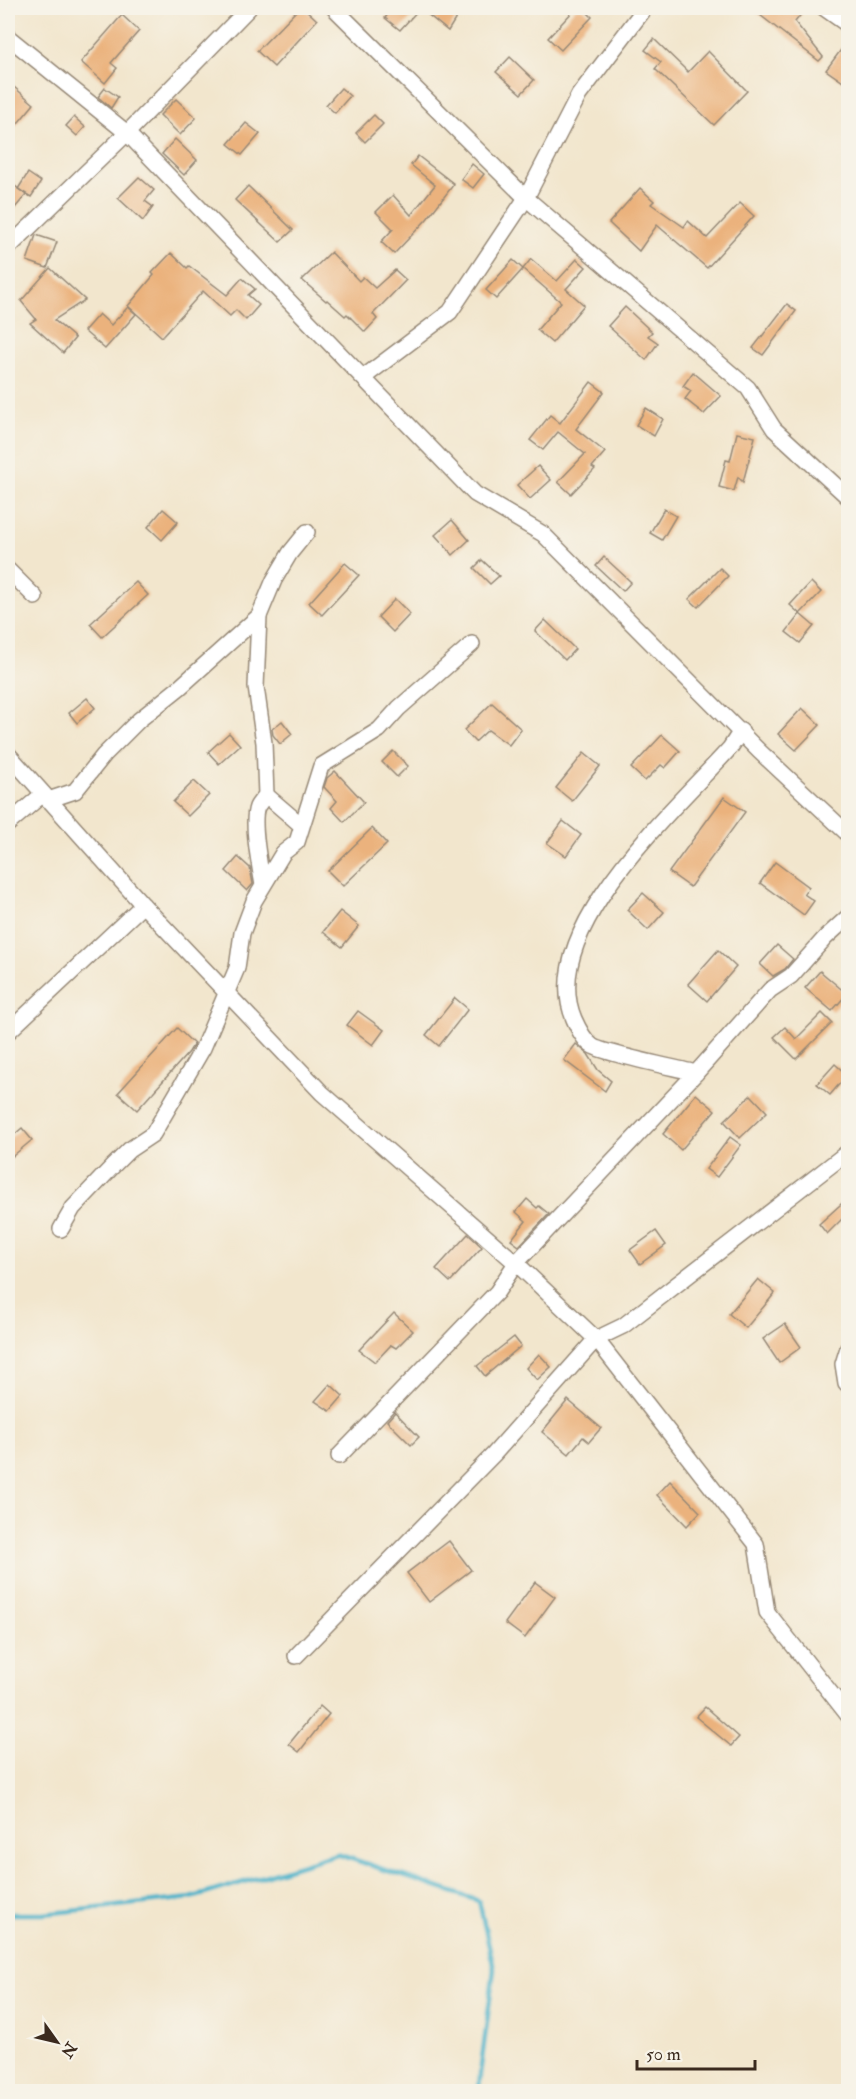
<svg xmlns="http://www.w3.org/2000/svg" width="856" height="2099" viewBox="0 0 856 2099" font-family="'IM FELL Double Pica',serif">
<rect width="100%" height="100%" fill="#f7f3e8"/>
<filter id="ink" filterUnits="userSpaceOnUse"><feTurbulence type="fractalNoise" baseFrequency=".0167" numOctaves="2"/><feDisplacementMap in="SourceGraphic" scale="12" xChannelSelector="R" yChannelSelector="G"/><feConvolveMatrix kernelMatrix="1 2 1 2 8 2 1 2 1" color-interpolation-filters="sRGB"/></filter>
<filter id="wash" filterUnits="userSpaceOnUse"><feTurbulence type="fractalNoise" baseFrequency=".008" numOctaves="4" result="noise"/><feDisplacementMap in="SourceGraphic" scale="24" xChannelSelector="R" yChannelSelector="G"/><feGaussianBlur stdDeviation="1.35" result="paint"/><feColorMatrix in="noise" values="0 0 0 0 0 0 0 0 0 0 0 0 0 0 0 0 0 1.4 0 .05"/><feComposite in="paint" operator="in"/></filter>
<g filter="url(#wash)">
<rect width="100%" height="100%" fill="#f2e6cd"/>
<g fill="none" stroke-linecap="round" stroke-linejoin="round">
<path stroke="#4cb3ca" stroke-width="4.5" d="M 8,1914 L 43,1914 L 191,1898 L 337,1854 L 479,1901 L 494,1969 L 480,2074 L 479,2092"/>
</g>
<g id="blocks">
<g fill="#ebb27d">
<path d="M 299,8 L 304,8 L 317,20 L 274,67 L 257,51 Z"/>
<path d="M 393,8 L 441,8 L 456,18 L 448,31 L 420,8 L 400,30 L 385,18 Z"/>
<path d="M 576,8 L 583,8 L 592,17 L 561,50 L 548,38 Z"/>
<path d="M 751,8 L 806,8 L 795,22 L 823,57 L 819,61 Z"/>
<path d="M 122,15 L 139,31 L 111,63 L 117,68 L 105,83 L 81,62 Z"/>
<path d="M 654,39 L 688,72 L 708,51 L 747,91 L 714,125 L 655,69 L 661,62 L 645,50 Z"/>
<path d="M 849,39 L 849,86 L 826,70 Z"/>
<path d="M 510,57 L 534,80 L 521,94 L 496,72 Z"/>
<path d="M 8,82 L 34,104 L 8,135 Z"/>
<path d="M 105,88 L 118,97 L 111,108 L 98,97 Z"/>
<path d="M 341,88 L 350,96 L 335,113 L 326,105 Z"/>
<path d="M 176,99 L 196,118 L 180,135 L 160,115 Z"/>
<path d="M 374,115 L 383,124 L 365,142 L 356,133 Z"/>
<path d="M 74,117 L 85,127 L 77,136 L 66,126 Z"/>
<path d="M 246,123 L 260,134 L 242,155 L 228,144 Z"/>
<path d="M 175,139 L 197,160 L 184,175 L 162,154 Z"/>
<path d="M 418,156 L 454,184 L 427,219 L 394,254 L 381,242 L 393,229 L 376,212 L 393,195 L 411,215 L 435,185 L 411,165 Z"/>
<path d="M 472,164 L 484,174 L 473,188 L 461,179 Z"/>
<path d="M 28,173 L 41,182 L 31,197 L 18,189 Z"/>
<path d="M 139,177 L 154,190 L 145,201 L 153,207 L 143,221 L 118,198 Z"/>
<path d="M 15,186 L 26,195 L 8,216 L 8,195 Z"/>
<path d="M 248,186 L 293,230 L 280,242 L 235,200 Z"/>
<path d="M 640,188 L 654,201 L 651,204 L 684,227 L 688,221 L 707,238 L 740,203 L 754,216 L 707,268 L 657,225 L 639,251 L 609,223 Z"/>
<path d="M 36,235 L 57,242 L 47,268 L 27,261 Z"/>
<path d="M 331,252 L 359,281 L 363,277 L 375,288 L 395,270 L 406,280 L 373,314 L 377,319 L 365,332 L 347,314 L 345,316 L 327,300 L 326,301 L 302,280 Z"/>
<path d="M 171,253 L 187,268 L 189,266 L 227,295 L 242,278 L 255,289 L 248,295 L 259,305 L 246,320 L 236,310 L 230,316 L 203,291 L 162,337 L 128,306 L 154,275 L 152,273 Z"/>
<path d="M 531,259 L 557,281 L 577,259 L 586,267 L 566,289 L 584,305 L 552,343 L 537,330 L 561,302 L 523,269 Z"/>
<path d="M 513,260 L 523,269 L 496,299 L 486,290 Z"/>
<path d="M 50,268 L 85,300 L 54,320 L 75,338 L 63,353 L 30,323 L 36,319 L 21,301 Z"/>
<path d="M 787,304 L 796,311 L 763,355 L 753,348 Z"/>
<path d="M 128,307 L 136,314 L 105,349 L 84,331 L 99,314 L 111,325 Z"/>
<path d="M 625,307 L 652,332 L 648,336 L 658,343 L 646,360 L 608,326 Z"/>
<path d="M 693,372 L 721,396 L 704,414 L 685,399 L 691,391 L 683,386 Z"/>
<path d="M 591,382 L 604,392 L 576,429 L 605,452 L 592,467 L 595,469 L 571,494 L 558,482 L 585,454 L 558,432 L 543,450 L 530,440 L 550,415 L 560,423 Z"/>
<path d="M 646,408 L 663,419 L 654,436 L 636,425 Z"/>
<path d="M 737,433 L 755,437 L 743,482 L 738,477 L 734,491 L 719,487 L 726,460 L 730,461 Z"/>
<path d="M 538,466 L 551,480 L 530,499 L 517,485 Z"/>
<path d="M 163,509 L 178,522 L 162,540 L 148,527 Z"/>
<path d="M 664,509 L 676,516 L 662,540 L 650,533 Z"/>
<path d="M 452,520 L 469,540 L 453,555 L 435,535 Z"/>
<path d="M 604,557 L 631,582 L 623,591 L 596,566 Z"/>
<path d="M 482,560 L 499,576 L 490,584 L 474,568 Z"/>
<path d="M 345,563 L 359,575 L 322,615 L 309,603 Z"/>
<path d="M 720,568 L 728,576 L 698,607 L 689,599 Z"/>
<path d="M 136,582 L 148,595 L 102,637 L 90,624 Z"/>
<path d="M 811,582 L 821,592 L 800,614 L 790,605 Z"/>
<path d="M 395,599 L 410,614 L 393,632 L 378,617 Z"/>
<path d="M 800,614 L 814,626 L 800,643 L 786,632 Z"/>
<path d="M 545,620 L 575,649 L 565,660 L 535,631 Z"/>
<path d="M 87,698 L 95,708 L 77,723 L 69,713 Z"/>
<path d="M 492,703 L 521,729 L 509,745 L 488,730 L 475,742 L 464,730 Z"/>
<path d="M 802,708 L 820,725 L 796,750 L 778,734 Z"/>
<path d="M 282,721 L 292,734 L 280,744 L 273,735 L 272,729 Z"/>
<path d="M 229,733 L 240,745 L 219,764 L 208,752 Z"/>
<path d="M 662,735 L 680,751 L 665,768 L 661,765 L 645,781 L 631,768 Z"/>
<path d="M 393,751 L 408,766 L 397,777 L 382,762 Z"/>
<path d="M 584,753 L 600,766 L 572,801 L 556,788 Z"/>
<path d="M 335,771 L 364,802 L 344,822 L 331,808 L 337,801 L 324,787 L 327,778 Z"/>
<path d="M 194,781 L 209,795 L 188,816 L 173,802 Z"/>
<path d="M 724,797 L 745,812 L 690,887 L 669,872 Z"/>
<path d="M 563,821 L 581,835 L 566,856 L 547,843 Z"/>
<path d="M 372,828 L 387,844 L 343,886 L 328,871 Z"/>
<path d="M 238,857 L 250,868 L 253,884 L 247,891 L 226,871 Z"/>
<path d="M 775,862 L 809,887 L 804,894 L 814,901 L 804,915 L 760,883 Z"/>
<path d="M 643,893 L 664,912 L 648,930 L 627,910 Z"/>
<path d="M 340,911 L 359,926 L 342,947 L 323,932 Z"/>
<path d="M 777,945 L 793,959 L 785,969 L 773,976 L 760,964 Z"/>
<path d="M 718,950 L 736,967 L 707,1001 L 688,984 Z"/>
<path d="M 820,971 L 847,994 L 832,1011 L 805,988 Z"/>
<path d="M 455,998 L 468,1009 L 439,1046 L 426,1035 Z"/>
<path d="M 358,1011 L 384,1030 L 373,1045 L 347,1025 Z"/>
<path d="M 822,1013 L 832,1023 L 796,1059 L 774,1037 L 785,1027 L 796,1039 Z"/>
<path d="M 177,1028 L 194,1044 L 189,1052 L 137,1110 L 118,1093 Z"/>
<path d="M 576,1044 L 588,1054 L 598,1070 L 611,1081 L 605,1091 L 564,1060 Z"/>
<path d="M 835,1064 L 847,1075 L 830,1095 L 817,1084 Z"/>
<path d="M 696,1094 L 715,1110 L 681,1150 L 663,1134 Z"/>
<path d="M 751,1095 L 767,1112 L 740,1138 L 724,1121 Z"/>
<path d="M 22,1128 L 32,1140 L 8,1160 L 8,1140 Z"/>
<path d="M 730,1137 L 741,1145 L 717,1177 L 706,1169 Z"/>
<path d="M 849,1197 L 849,1212 L 827,1234 L 819,1224 Z"/>
<path d="M 527,1199 L 537,1208 L 539,1206 L 549,1214 L 519,1246 L 511,1240 L 526,1221 L 516,1212 Z"/>
<path d="M 656,1231 L 666,1245 L 640,1264 L 630,1250 Z"/>
<path d="M 468,1234 L 482,1247 L 450,1282 L 436,1269 Z"/>
<path d="M 758,1279 L 775,1293 L 746,1328 L 729,1314 Z"/>
<path d="M 394,1313 L 413,1331 L 396,1348 L 391,1345 L 375,1362 L 359,1350 Z"/>
<path d="M 785,1324 L 801,1347 L 779,1363 L 763,1339 Z"/>
<path d="M 514,1337 L 521,1346 L 485,1376 L 477,1366 Z"/>
<path d="M 539,1354 L 551,1367 L 537,1380 L 526,1368 Z"/>
<path d="M 330,1384 L 343,1396 L 330,1411 L 315,1401 Z"/>
<path d="M 568,1400 L 601,1428 L 589,1442 L 583,1437 L 569,1454 L 542,1432 Z"/>
<path d="M 395,1412 L 419,1437 L 411,1445 L 387,1421 Z"/>
<path d="M 670,1481 L 700,1512 L 687,1526 L 657,1495 Z"/>
<path d="M 449,1541 L 471,1570 L 429,1602 L 407,1573 Z"/>
<path d="M 535,1582 L 555,1597 L 525,1638 L 505,1623 Z"/>
<path d="M 320,1706 L 329,1714 L 299,1752 L 289,1744 Z"/>
<path d="M 705,1707 L 739,1737 L 731,1746 L 696,1717 Z"/>
</g>
</g>
</g>
<g filter="url(#ink)">
<use href="#blocks" fill-opacity="0" stroke="#968876" stroke-width="1.5"/>
<g fill="none" stroke-linecap="round" stroke-linejoin="round">
<g stroke="#968876" stroke-width="18">
<g id="minor">
<path d="M 334,8 L 526,198 L 748,388 L 774,429 L 848,497"/>
<path d="M 824,8 L 848,25"/>
<path d="M 8,37 L 127,133 L 475,494 L 543,534 L 759,751 L 848,834"/>
<path d="M 8,248 L 127,133 L 249,8"/>
<path d="M 364,377 L 450,312 L 526,198 L 579,95 L 645,8"/>
<path d="M 8,570 L 35,597"/>
<path d="M 259,616 L 256,687 L 264,743 L 266,795 C 264,798 259,803 257,807 C 251,822 260,868 263,885"/>
<path d="M 8,754 L 143,905 L 322,1093 L 516,1263 L 596,1339 L 756,1544 L 767,1612 L 848,1715"/>
<path d="M 266,795 L 301,825"/>
<path d="M 48,800 L 75,791 L 104,755 L 139,720 L 179,688 L 259,616 L 274,580 L 290,553 L 307,532"/>
<path d="M 8,824 L 43,794"/>
<path d="M 8,1032 L 143,905"/>
<path d="M 696,1073 C 681,1069 598,1052 591,1045 C 583,1039 578,1028 574,1019 C 536,931 677,807 730,748 L 741,731"/>
<path d="M 61,1229 L 73,1208 L 114,1165 L 129,1150 L 153,1134 L 177,1093 L 203,1048 L 237,968 L 242,933 L 254,901 L 283,853 L 297,842 L 321,766 L 379,730 L 399,708 L 472,644"/>
<path d="M 848,1348 L 843,1364 L 846,1383 L 848,1385"/>
<path d="M 339,1456 L 497,1292 L 516,1263 L 696,1073 L 770,990 L 791,976 L 825,938 L 848,917"/>
<path d="M 296,1656 L 494,1454 L 596,1339 L 623,1326 L 848,1152"/>
</g>
</g>
<use href="#minor" stroke="#fff" stroke-width="15"/>
</g>
</g>
<rect width="856" height="2099" fill="none" stroke="#f7f3e8" stroke-width="30"/>
<g transform="translate(57 2042) rotate(124)" stroke="#f7f3e8" stroke-width="4.5" paint-order="stroke">
<path d="M0-4.5L10 22L0 15L-10 22Z" fill="#3b2a1e"/>
<text y="-9" font-size="16" font-weight="bold" text-anchor="middle" fill="#3b2a1e">N</text>
</g>
<path d="M637 2060v9h118v-9" fill="none" stroke="#3b2a1e" stroke-width="3"/>
<text x="646" y="2060" font-size="18" fill="#3b2a1e" stroke="#f7f3e8" stroke-width="4.5" paint-order="stroke">50 m</text>
</svg>
